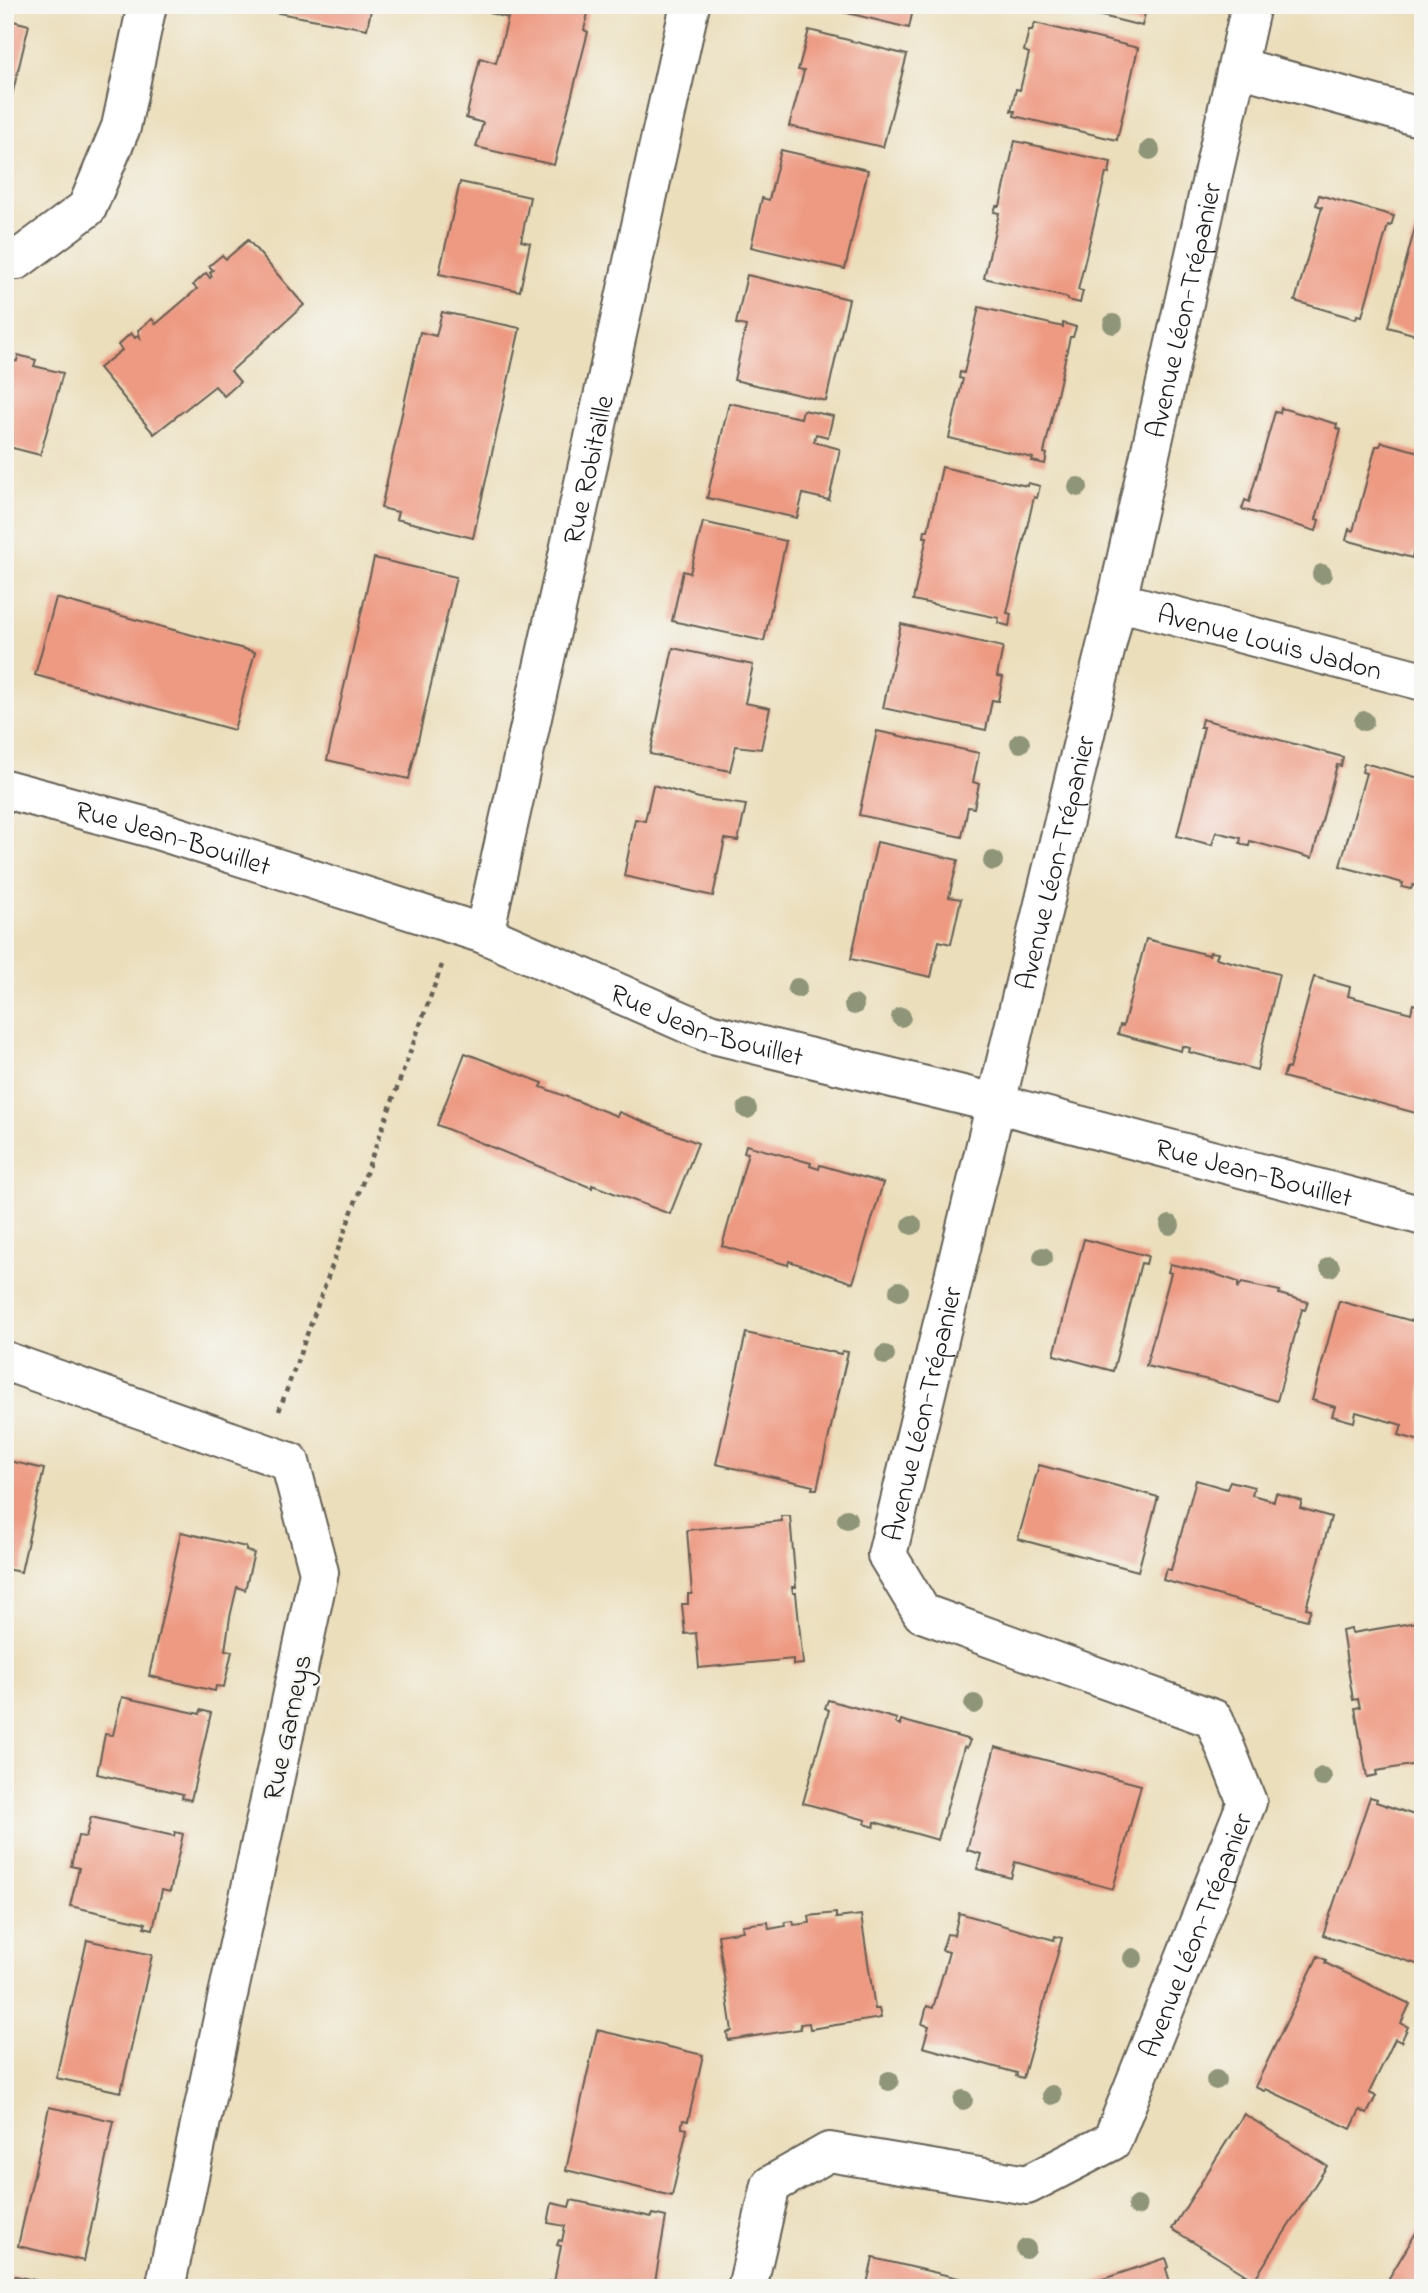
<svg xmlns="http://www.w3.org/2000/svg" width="1428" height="2293" viewBox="0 0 1428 2293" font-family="'Indie Flower',sans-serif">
<rect width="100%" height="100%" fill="#f6f6f2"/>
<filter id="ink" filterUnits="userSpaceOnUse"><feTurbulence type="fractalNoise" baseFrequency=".0143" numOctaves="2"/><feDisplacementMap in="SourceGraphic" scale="14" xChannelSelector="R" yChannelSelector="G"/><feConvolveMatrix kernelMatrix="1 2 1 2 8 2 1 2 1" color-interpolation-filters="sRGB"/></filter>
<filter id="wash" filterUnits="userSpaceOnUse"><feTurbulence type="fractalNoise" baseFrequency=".00686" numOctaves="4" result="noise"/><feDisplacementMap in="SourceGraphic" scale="28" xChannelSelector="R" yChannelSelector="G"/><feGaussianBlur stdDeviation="1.57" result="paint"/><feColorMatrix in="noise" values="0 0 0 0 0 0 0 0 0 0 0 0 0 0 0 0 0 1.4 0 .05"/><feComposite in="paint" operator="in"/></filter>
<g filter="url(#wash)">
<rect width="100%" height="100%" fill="#ebdebb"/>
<g id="blocks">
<g fill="#ee9a82">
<path d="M 275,5 L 372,5 L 367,29 L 273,12 Z"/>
<path d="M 492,5 L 590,5 L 584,30 L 588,32 L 554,165 L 476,147 L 483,123 L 466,118 L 480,58 L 496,63 L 508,18 L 490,13 Z"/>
<path d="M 815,5 L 914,5 L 909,28 Z"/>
<path d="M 1058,5 L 1147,5 L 1142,26 Z"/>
<path d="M 5,19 L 29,25 L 8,112 L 5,111 Z"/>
<path d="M 1035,23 L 1138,48 L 1117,140 L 1014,116 L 1015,111 L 1011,111 L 1016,89 L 1020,90 L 1029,53 L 1024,51 L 1029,30 L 1032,30 Z"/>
<path d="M 809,30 L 907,55 L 883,147 L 789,126 L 804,71 L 798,70 Z"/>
<path d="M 1015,141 L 1111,162 L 1109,174 L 1106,173 L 1078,290 L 1083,291 L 1080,303 L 1068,300 L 1068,298 L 984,278 L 999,213 L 994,212 L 996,206 L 1000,206 Z"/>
<path d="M 781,150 L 868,170 L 845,269 L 751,247 L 762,198 L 769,200 Z"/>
<path d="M 460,182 L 530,197 L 521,241 L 530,243 L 520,291 L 439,274 Z"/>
<path d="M 1319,195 L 1394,216 L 1391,226 L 1388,225 L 1362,316 L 1357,315 L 1356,319 L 1295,301 L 1322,207 L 1316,205 Z"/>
<path d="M 1415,228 L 1423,230 L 1423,337 L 1388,327 Z"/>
<path d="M 248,240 L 304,305 L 231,371 L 240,382 L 224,396 L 215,386 L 154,434 L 99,368 L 122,350 L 118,345 L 131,333 L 135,338 L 138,335 L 140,337 L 138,330 L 152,319 L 156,324 L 197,289 L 193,285 L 206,273 L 210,278 L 212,276 L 210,273 L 213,270 L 209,266 L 222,255 L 226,259 Z"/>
<path d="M 747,275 L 849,299 L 826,401 L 734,380 L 746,326 L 736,324 Z"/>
<path d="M 979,307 L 1063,327 L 1063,323 L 1076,327 L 1073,337 L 1070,337 L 1044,453 L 1047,454 L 1045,464 L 1032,461 L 1033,458 L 949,438 L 963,379 L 959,378 L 960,372 L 964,373 Z"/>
<path d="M 442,312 L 520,328 L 473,538 L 396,519 L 398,512 L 381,508 L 420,332 L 436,336 Z"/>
<path d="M 5,355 L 10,356 L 9,362 L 17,361 L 18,355 L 36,360 L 34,366 L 63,373 L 40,455 L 5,446 Z"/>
<path d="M 729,403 L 801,418 L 803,410 L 833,416 L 828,437 L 816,434 L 814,442 L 840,449 L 829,500 L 803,494 L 797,518 L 707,498 Z"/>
<path d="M 1281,408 L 1337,424 L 1336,428 L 1341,430 L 1316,519 L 1319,520 L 1316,531 L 1242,509 L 1245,500 L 1249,502 L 1275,412 L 1280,413 Z"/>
<path d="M 1382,442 L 1423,453 L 1423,556 L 1413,553 L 1412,558 L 1346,540 L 1349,529 L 1353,531 L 1376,446 L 1380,446 Z"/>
<path d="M 942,467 L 1027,486 L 1028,483 L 1040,486 L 1037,498 L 1034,497 L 1007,613 L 1011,614 L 1009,626 L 998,623 L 999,618 L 913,600 L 927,537 L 924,537 L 925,530 L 928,530 Z"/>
<path d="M 703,522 L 786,541 L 764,641 L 672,621 L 683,571 L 690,573 Z"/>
<path d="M 374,558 L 456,577 L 409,779 L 327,760 Z"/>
<path d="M 56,598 L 255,652 L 234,730 L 35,675 Z"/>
<path d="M 901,624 L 1003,647 L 997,676 L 1003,677 L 998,701 L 992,700 L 986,730 L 883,708 Z"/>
<path d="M 673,648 L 753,665 L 745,703 L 770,708 L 761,749 L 736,746 L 730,771 L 650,754 Z"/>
<path d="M 1202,719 L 1343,757 L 1341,766 L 1337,765 L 1312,858 L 1250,841 L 1249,846 L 1244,845 L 1240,843 L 1241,838 L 1216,832 L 1212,845 L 1177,836 L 1204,727 L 1200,727 Z"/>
<path d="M 877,731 L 979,753 L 973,782 L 979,784 L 974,808 L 968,807 L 962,837 L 859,815 Z"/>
<path d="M 1364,763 L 1423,779 L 1423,888 L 1413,885 L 1411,889 L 1406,888 L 1402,887 L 1403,883 L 1340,866 L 1366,773 L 1362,772 Z"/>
<path d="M 653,785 L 699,798 L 746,805 L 738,841 L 725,839 L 713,896 L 624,876 L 635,819 L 645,821 Z"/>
<path d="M 877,842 L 958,860 L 949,897 L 961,899 L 951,944 L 939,941 L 931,977 L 851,959 Z"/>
<path d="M 1146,939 L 1209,955 L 1210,952 L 1218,953 L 1216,958 L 1279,974 L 1257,1070 L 1189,1052 L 1190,1048 L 1182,1046 L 1181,1051 L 1118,1034 L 1120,1025 L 1123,1026 Z"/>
<path d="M 1314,977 L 1350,987 L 1348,996 L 1378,1004 L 1411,1013 L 1413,1004 L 1423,1007 L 1423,1115 L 1283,1077 L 1286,1068 L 1289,1069 Z"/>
<path d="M 465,1053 L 543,1083 L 541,1087 L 580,1102 L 617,1116 L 619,1112 L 698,1143 L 670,1214 L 592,1185 L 592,1188 L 437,1125 Z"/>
<path d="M 746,1145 L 811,1163 L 810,1166 L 819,1169 L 820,1165 L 883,1183 L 853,1283 L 789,1261 L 788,1265 L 722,1246 L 748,1153 L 744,1152 Z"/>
<path d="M 1084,1239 L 1148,1256 L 1146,1264 L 1141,1263 L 1113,1371 L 1054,1355 Z"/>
<path d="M 1170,1264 L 1215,1274 L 1238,1282 L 1238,1287 L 1242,1283 L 1280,1291 L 1279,1294 L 1308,1302 L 1305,1310 L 1302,1309 L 1277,1401 L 1213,1381 L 1146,1366 L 1171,1273 L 1168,1272 Z"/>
<path d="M 1339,1301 L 1423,1324 L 1420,1441 L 1399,1435 L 1402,1425 L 1356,1412 L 1354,1422 L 1332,1416 L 1335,1407 L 1312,1400 Z"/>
<path d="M 746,1333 L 841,1354 L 842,1351 L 848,1352 L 817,1489 L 812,1489 L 813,1486 L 716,1464 Z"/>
<path d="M 5,1460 L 44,1469 L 21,1572 L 5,1569 Z"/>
<path d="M 1039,1465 L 1158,1497 L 1138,1571 L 1018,1539 Z"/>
<path d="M 1196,1480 L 1227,1489 L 1230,1481 L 1254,1487 L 1252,1495 L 1274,1501 L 1276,1493 L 1302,1501 L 1300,1508 L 1331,1517 L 1306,1608 L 1311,1609 L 1307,1620 L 1163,1580 L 1166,1569 L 1171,1570 Z"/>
<path d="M 781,1516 L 790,1516 L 796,1587 L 792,1587 L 793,1593 L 796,1593 L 803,1664 L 793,1665 L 793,1659 L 699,1668 L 696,1633 L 685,1634 L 682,1604 L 688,1604 L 688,1594 L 692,1594 L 687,1530 L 782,1521 Z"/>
<path d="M 181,1532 L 246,1547 L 246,1551 L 254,1553 L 245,1590 L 237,1587 L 230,1617 L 225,1650 L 232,1651 L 224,1687 L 216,1686 L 215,1691 L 149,1676 Z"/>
<path d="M 1423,1621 L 1423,1763 L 1376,1771 L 1377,1775 L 1367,1777 L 1355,1708 L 1360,1707 L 1358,1699 L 1353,1700 L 1342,1631 L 1351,1629 L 1352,1633 Z"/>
<path d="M 122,1697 L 200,1714 L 201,1710 L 211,1713 L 191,1800 L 182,1798 L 183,1794 L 97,1774 L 105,1734 L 113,1735 Z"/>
<path d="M 828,1700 L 897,1719 L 895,1723 L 900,1725 L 901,1720 L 970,1740 L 967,1748 L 964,1747 L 938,1840 L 875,1822 L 874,1827 L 865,1824 L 866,1820 L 803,1803 L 829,1710 L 825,1708 Z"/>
<path d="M 995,1747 L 1141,1785 L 1113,1889 L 1015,1862 L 1011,1878 L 977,1869 L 981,1854 L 967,1850 Z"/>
<path d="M 1370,1797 L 1377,1799 L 1376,1802 L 1423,1818 L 1423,1966 L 1323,1935 Z"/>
<path d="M 91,1817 L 174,1836 L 175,1832 L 183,1834 L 170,1892 L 162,1890 L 153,1929 L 144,1927 L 146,1923 L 70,1906 L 79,1868 L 71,1866 L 78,1836 L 86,1837 Z"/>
<path d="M 836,1913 L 836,1918 L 861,1915 L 875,2009 L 879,2009 L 881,2018 L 810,2029 L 809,2023 L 800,2024 L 801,2029 L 728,2040 L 727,2032 L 732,2031 L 718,1935 L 743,1931 L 742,1925 L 768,1922 L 769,1929 L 786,1926 L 785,1922 L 793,1921 L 794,1925 L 810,1923 L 809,1916 Z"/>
<path d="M 959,1913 L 1054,1940 L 1055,1936 L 1062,1938 L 1023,2078 L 1016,2076 L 1017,2073 L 923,2047 L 929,2026 L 922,2024 L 927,2006 L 933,2008 L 949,1952 L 942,1950 L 947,1934 L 954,1935 Z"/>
<path d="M 87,1940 L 152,1955 L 121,2092 L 56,2078 Z"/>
<path d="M 1318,1956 L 1326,1960 L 1325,1963 L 1410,2004 L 1401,2023 L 1408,2027 L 1401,2042 L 1395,2039 L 1369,2093 L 1376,2096 L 1367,2114 L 1360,2110 L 1351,2129 L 1266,2089 L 1264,2091 L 1255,2087 Z"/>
<path d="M 597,2030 L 703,2055 L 688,2121 L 683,2120 L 682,2124 L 682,2128 L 687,2129 L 672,2196 L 566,2170 Z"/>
<path d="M 49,2107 L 114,2121 L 84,2261 L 18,2246 Z"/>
<path d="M 1244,2114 L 1327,2166 L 1254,2280 L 1172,2229 Z"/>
<path d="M 571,2200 L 652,2217 L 653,2214 L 666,2217 L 654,2288 L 548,2286 L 549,2281 L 554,2282 L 561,2246 L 557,2245 L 559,2240 L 562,2241 L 565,2226 L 548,2223 L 552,2203 L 569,2207 Z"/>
<path d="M 1423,2221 L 1423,2288 L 1383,2288 L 1407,2248 Z"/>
<path d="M 873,2258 L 997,2287 L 997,2288 L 866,2288 Z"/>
<path d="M 1166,2258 L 1169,2267 L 1166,2269 L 1172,2288 L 1076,2288 Z"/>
<path d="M 11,2275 L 67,2287 L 67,2288 L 9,2288 Z"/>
</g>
</g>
</g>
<g filter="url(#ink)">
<use href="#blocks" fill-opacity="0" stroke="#646054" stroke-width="2"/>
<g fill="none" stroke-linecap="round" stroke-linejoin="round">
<g stroke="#646054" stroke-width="42">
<g id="street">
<path d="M 1238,67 L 1423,118"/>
<path d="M 5,257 L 17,260 L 87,208 L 121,127 L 147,5"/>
<path id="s1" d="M 1117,601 L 1423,681"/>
<path id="s2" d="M 5,789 L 151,828 L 484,934 L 709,1033 L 995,1103 L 1423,1216"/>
<path id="s3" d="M 484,934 L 690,5"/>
<path d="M 5,1361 L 290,1462 L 319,1572 L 165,2288"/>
<path id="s4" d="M 747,2288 L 771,2185 L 829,2152 L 1027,2185 L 1112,2141 L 1247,1802 L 1214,1719 L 922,1613 L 887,1555 L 1117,601 L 1251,5"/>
</g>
</g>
<path stroke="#646054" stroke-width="4.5" stroke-dasharray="5 5" stroke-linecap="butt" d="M 279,1411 L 442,965"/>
<use href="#street" stroke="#fff" stroke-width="38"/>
</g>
<g fill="#8e9578">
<circle cx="1150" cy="150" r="10"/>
<circle cx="1113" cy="324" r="10"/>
<circle cx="1078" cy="487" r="10"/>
<circle cx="1322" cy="574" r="10"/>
<circle cx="1364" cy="721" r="10"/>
<circle cx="1020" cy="743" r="10"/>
<circle cx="993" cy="861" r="10"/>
<circle cx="797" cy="988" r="10"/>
<circle cx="854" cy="1005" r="10"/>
<circle cx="901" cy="1017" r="10"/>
<circle cx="747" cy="1109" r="10"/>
<circle cx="912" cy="1225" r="10"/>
<circle cx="1170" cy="1225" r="10"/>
<circle cx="1043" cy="1257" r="10"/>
<circle cx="1330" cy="1267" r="10"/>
<circle cx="899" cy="1291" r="10"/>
<circle cx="885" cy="1355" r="10"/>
<circle cx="847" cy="1519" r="10"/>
<circle cx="974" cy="1704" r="10"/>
<circle cx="1322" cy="1777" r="10"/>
<circle cx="1133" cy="1958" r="10"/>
<circle cx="1216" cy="2080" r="10"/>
<circle cx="889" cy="2081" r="10"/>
<circle cx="1052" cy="2095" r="10"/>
<circle cx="963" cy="2100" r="10"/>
<circle cx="1137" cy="2206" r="10"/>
<circle cx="1026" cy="2249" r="10"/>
</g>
</g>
<g text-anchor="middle" stroke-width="5" stroke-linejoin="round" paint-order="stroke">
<g font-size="28" fill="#1c1c1c" stroke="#f6f6f2">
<text dy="10" stroke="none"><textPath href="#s4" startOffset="2581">Avenue Léon-Trépanier</textPath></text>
<text dy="10" stroke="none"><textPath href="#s3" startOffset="476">Rue Robitaille</textPath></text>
<text dy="10" stroke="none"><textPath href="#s1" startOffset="158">Avenue Louis Jadon</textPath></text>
<text dy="10" stroke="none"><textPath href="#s2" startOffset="175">Rue Jean-Bouillet</textPath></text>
<text dy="10" stroke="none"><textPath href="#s4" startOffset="2014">Avenue Léon-Trépanier</textPath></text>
<text dy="10" stroke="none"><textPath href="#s2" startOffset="742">Rue Jean-Bouillet</textPath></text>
<text dy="10" stroke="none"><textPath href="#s2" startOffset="1309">Rue Jean-Bouillet</textPath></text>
<text dy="10" stroke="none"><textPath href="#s4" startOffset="1447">Avenue Léon-Trépanier</textPath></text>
<text transform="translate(286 1727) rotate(-78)" y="10">Rue Garneys</text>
<text dy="10" stroke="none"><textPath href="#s4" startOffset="691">Avenue Léon-Trépanier</textPath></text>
</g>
</g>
<rect width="1428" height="2293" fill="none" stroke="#f6f6f2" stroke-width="28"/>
</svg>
